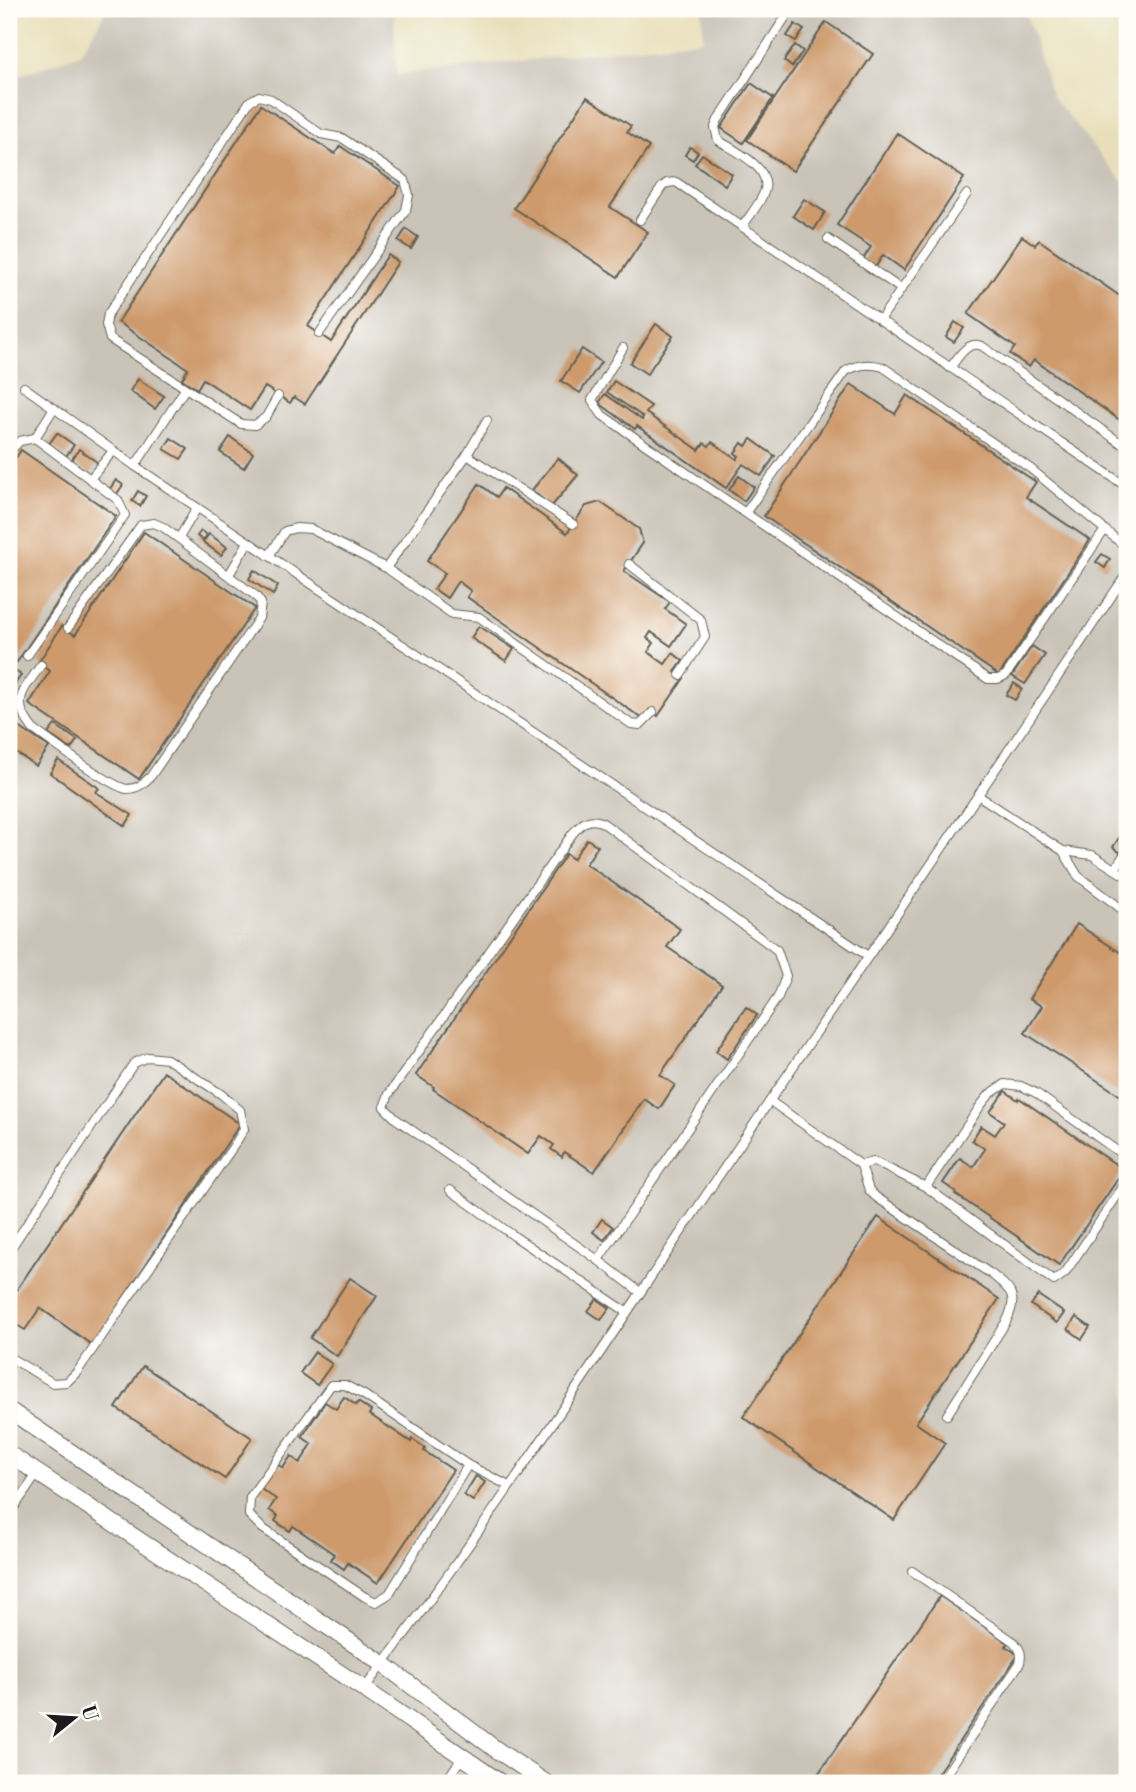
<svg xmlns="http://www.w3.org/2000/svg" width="1136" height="1792" viewBox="0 0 1136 1792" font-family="'Libre Bodoni',serif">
<rect width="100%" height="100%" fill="#fdfcf7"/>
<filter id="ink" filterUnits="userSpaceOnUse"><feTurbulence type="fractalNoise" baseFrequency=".0143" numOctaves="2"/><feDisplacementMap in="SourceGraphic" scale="14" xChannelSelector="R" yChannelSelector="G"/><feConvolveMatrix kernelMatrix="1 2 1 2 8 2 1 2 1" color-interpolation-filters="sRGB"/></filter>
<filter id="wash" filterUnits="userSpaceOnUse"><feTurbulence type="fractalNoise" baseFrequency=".00686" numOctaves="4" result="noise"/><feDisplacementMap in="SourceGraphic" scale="28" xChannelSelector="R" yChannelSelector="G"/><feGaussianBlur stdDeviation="1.57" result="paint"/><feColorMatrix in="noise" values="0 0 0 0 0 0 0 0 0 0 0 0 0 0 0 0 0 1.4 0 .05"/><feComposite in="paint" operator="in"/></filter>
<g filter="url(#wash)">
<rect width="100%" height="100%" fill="#e8dfba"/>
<path fill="#c9c3b8" d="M 107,9 L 394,9 L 396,75 L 703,40 L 702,9 L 1025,9 L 1052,96 L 1127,188 L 1127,1783 L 9,1783 L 9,79 L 80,54 Z"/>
<g id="blocks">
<g fill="#ce9a6c">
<path d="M 826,22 L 873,54 L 793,171 L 747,140 Z"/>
<path d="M 795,24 L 804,30 L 796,41 L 787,36 Z"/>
<path d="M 795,45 L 803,51 L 792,67 L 784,61 Z"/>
<path d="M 751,83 L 773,98 L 743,143 L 721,128 Z"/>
<path d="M 587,97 L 631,126 L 627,132 L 649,147 L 610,207 L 648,232 L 618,277 L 514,208 Z"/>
<path d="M 261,105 L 335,154 L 340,146 L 400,186 L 308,326 L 331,342 L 388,255 L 398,262 L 305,404 L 294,397 L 290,403 L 265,387 L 250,410 L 203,379 L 197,389 L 182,379 L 188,369 L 118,322 Z"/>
<path d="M 897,133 L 964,178 L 904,270 L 883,255 L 875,268 L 863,259 L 871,247 L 837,225 Z"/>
<path d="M 690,147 L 698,152 L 693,160 L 685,155 Z"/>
<path d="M 702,154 L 732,174 L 725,185 L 695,164 Z"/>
<path d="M 804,199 L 825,212 L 814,230 L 793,216 Z"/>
<path d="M 406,229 L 418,237 L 411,249 L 398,241 Z"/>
<path d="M 1022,236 L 1035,245 L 1039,240 L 1127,301 L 1127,425 L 1034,360 L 1029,367 L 1010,354 L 1015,347 L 968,314 Z"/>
<path d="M 955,322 L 964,328 L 954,342 L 946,337 Z"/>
<path d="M 656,324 L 673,336 L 647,374 L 630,363 Z"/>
<path d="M 582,349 L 601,362 L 580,393 L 561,381 Z"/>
<path d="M 138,379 L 164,396 L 155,409 L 130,391 Z"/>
<path d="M 614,381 L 651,406 L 646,413 L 699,450 L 704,443 L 709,446 L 712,442 L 737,459 L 739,456 L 735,453 L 742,443 L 746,446 L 751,439 L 775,456 L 761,476 L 743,464 L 726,488 L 637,426 L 635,429 L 599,403 L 605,394 L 642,420 L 643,417 L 607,392 Z"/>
<path d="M 851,384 L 895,414 L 907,395 L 1036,482 L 1026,497 L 1090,540 L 999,675 L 764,516 Z"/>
<path d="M 57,433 L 74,445 L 66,456 L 49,444 Z"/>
<path d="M 230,437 L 253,453 L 244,468 L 220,452 Z"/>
<path d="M 171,438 L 188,449 L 181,459 L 164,449 Z"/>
<path d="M 79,449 L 98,463 L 90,474 L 71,461 Z"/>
<path d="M 21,450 L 116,516 L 17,662 L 9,656 L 9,468 Z"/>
<path d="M 558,458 L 578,475 L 551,507 L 532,490 Z"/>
<path d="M 739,476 L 754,487 L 744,501 L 729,490 Z"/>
<path d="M 116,480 L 123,485 L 116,495 L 109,490 Z"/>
<path d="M 479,484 L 497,497 L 503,488 L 567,533 L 586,506 L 600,502 L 639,529 L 643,543 L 624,571 L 670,602 L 665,609 L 686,624 L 671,646 L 651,632 L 647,638 L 654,643 L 648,652 L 665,664 L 673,653 L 683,661 L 675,672 L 684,678 L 658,716 L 649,710 L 643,719 L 467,597 L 471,591 L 458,581 L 447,598 L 434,589 L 445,573 L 427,561 Z"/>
<path d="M 138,491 L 146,496 L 140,506 L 132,501 Z"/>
<path d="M 201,531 L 207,535 L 203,541 L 197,536 Z"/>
<path d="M 144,532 L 255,608 L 139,779 L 29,704 L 50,671 L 38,663 L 62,626 L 75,635 Z"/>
<path d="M 209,534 L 227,547 L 221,555 L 203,542 Z"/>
<path d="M 1102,554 L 1110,559 L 1105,568 L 1096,562 Z"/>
<path d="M 254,570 L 278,586 L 273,595 L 249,579 Z"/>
<path d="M 479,626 L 514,649 L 506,661 L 471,638 Z"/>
<path d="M 1032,646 L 1045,655 L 1025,684 L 1012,676 Z"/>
<path d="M 9,667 L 21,675 L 9,694 Z"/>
<path d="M 1014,683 L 1022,689 L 1015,700 L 1006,695 Z"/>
<path d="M 13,723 L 49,747 L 36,766 L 9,748 L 9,730 Z"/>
<path d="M 55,725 L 77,740 L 71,749 L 48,734 Z"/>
<path d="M 58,760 L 99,788 L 96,792 L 132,815 L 125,826 L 50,773 Z"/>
<path d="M 1127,826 L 1127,846 L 1122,854 L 1113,847 Z"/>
<path d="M 587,839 L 598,846 L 586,864 L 680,929 L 667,947 L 722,985 L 660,1075 L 675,1085 L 659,1109 L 644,1099 L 594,1172 L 564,1152 L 562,1157 L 551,1149 L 554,1145 L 541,1136 L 528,1154 L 433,1089 L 434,1087 L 416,1075 L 566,854 L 573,859 Z"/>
<path d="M 1077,924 L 1127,957 L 1127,1100 L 1025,1033 L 1042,1006 L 1029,999 Z"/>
<path d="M 746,1007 L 757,1015 L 727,1059 L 716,1051 Z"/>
<path d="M 164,1072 L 240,1124 L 92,1345 L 40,1308 L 25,1330 L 9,1320 L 9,1301 Z"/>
<path d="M 1005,1091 L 1018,1100 L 1019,1098 L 1124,1170 L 1059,1265 L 955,1194 L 956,1192 L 943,1183 L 960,1158 L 973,1167 L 985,1149 L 972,1140 L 981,1126 L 995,1135 L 1004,1122 L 990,1112 Z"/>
<path d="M 878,1217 L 999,1299 L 916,1423 L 945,1443 L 894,1520 L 743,1417 Z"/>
<path d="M 602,1219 L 613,1227 L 604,1240 L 593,1232 Z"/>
<path d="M 350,1278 L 377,1296 L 337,1356 L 310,1338 Z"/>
<path d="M 1038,1295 L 1064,1313 L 1057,1323 L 1031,1305 Z"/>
<path d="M 597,1299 L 610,1308 L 601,1320 L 588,1311 Z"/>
<path d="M 1076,1317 L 1090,1327 L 1082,1339 L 1068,1329 Z"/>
<path d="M 315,1352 L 332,1364 L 317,1385 L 300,1373 Z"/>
<path d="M 143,1366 L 252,1438 L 225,1479 L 116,1408 Z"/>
<path d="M 344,1397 L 356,1405 L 358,1402 L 371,1411 L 369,1414 L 411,1442 L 412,1439 L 425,1448 L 424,1451 L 453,1470 L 378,1583 L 348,1563 L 344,1569 L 331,1560 L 334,1554 L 293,1526 L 290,1531 L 275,1521 L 278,1516 L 269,1510 L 276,1499 L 259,1488 L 275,1463 L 283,1468 L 291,1456 L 300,1463 L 312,1444 L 302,1437 L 325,1402 L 336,1409 Z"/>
<path d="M 476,1476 L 485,1482 L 473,1501 L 464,1495 Z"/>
<path d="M 940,1596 L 1008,1643 L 1006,1646 L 1018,1655 L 931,1783 L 812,1783 Z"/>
</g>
</g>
</g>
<g filter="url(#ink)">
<use href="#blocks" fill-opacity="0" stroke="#636053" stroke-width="2"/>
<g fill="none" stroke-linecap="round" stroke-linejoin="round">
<g stroke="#636053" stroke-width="10">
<g id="service">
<path d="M 640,220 L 662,187 L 667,183 L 676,182 L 1127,487"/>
<path d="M 742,227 C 749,216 762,202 765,189 C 770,166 733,150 718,140 L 715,127 L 718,120 L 785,18"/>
<path d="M 828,239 L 901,289"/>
<path d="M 880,320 L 967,194"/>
<path d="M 623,348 L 592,400 L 602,415 L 988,679 L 998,679 L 1006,675 L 1104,531"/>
<path d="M 950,368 C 958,358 967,340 982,346 L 1125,446"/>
<path d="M 24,387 L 135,466 L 868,956"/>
<path d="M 278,396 L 266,417 L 255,425 L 241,424 L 110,339 L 106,325 L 108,314 L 250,101 L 259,96 L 271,99 L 321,134 L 342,138 L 405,180 L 409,195 L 406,210 L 319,334"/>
<path d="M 35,438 L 54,408"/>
<path d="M 9,452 L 20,441 L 35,438 L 118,500 L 125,515 L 27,656"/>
<path d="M 467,455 L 573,524"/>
<path d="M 135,466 L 185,389"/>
<path d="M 90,479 L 113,451"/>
<path d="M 746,512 L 846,371 C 858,364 870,363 883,367 L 1031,469 L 1127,548"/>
<path d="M 179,538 L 197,508"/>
<path d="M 269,556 L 285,531 L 296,528 L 311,529 L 386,568 L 452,614 L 479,617 L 631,724 L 640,725 L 653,712"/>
<path d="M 629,564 L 701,620 L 705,637 L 680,675"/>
<path d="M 386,568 L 467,455 L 487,420"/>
<path d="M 229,575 L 248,542"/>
<path d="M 41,665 C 23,692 10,700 33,729 C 50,741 111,787 127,789 C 138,789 144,783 151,776 L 259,618 L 261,603 L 256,596 L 163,527 L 154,523 L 141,525 L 68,628"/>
<path d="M 979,796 L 1063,851 L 1092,855 L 1127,877"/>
<path d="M 1063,851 L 1078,876 L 1127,913"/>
<path d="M 1115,869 L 1127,850"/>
<path d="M 770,1101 L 861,1165 L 873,1162 L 879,1164 L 926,1187 L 1054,1281 L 1065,1273 L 1123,1187 L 1127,1177"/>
<path d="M 861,1165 L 869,1190 L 876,1197 L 991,1274 C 1012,1290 1019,1297 1006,1322 L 947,1415"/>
<path d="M 926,1187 L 981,1105 L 990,1094 L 1005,1084 L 1021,1086 L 1036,1093 L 1127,1158"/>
<path d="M 450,1190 L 514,1236 L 627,1312"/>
<path d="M 9,1251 L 134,1063 L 148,1057 L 167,1059 L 221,1094 L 240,1110 L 244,1129 L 235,1144 L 77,1372 L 67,1382 L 53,1383 L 9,1357"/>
<path d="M 598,1260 L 778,997 L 786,976 L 777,950 L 603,823 C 589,816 582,823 573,833 L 389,1094 L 384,1107 L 396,1119 L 598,1260 L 640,1292"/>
<path d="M 468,1465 L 389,1594 L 376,1602 L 365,1597 L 262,1528 L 249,1515 L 250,1497 L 331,1385 L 345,1385 L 364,1395 L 468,1465 L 509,1486"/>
<path d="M 9,1515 L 37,1474"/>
<path d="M 912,1571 L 1014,1642 C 1021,1650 1022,1654 1020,1663 L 940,1783"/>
<path d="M 364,1689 C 487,1527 598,1355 712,1186 C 850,982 991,779 1127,573"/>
<path d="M 445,1783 L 462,1757"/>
</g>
</g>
<g stroke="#636053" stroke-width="18">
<g id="minor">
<path d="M 9,1410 L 383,1664 L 494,1748 L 546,1783"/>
<path d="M 9,1454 L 364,1689 L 501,1783"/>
</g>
</g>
<use href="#service" stroke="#fff" stroke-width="8"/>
<use href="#minor" stroke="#fff" stroke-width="16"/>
</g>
</g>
<rect width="1136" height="1792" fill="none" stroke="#fdfcf7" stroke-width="35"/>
<g transform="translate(74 1718) rotate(72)" stroke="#fdfcf7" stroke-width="5" paint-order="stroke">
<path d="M0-5L12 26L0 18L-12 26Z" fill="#1c1c1c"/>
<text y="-10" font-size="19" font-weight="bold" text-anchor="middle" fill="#1c1c1c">U</text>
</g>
</svg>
